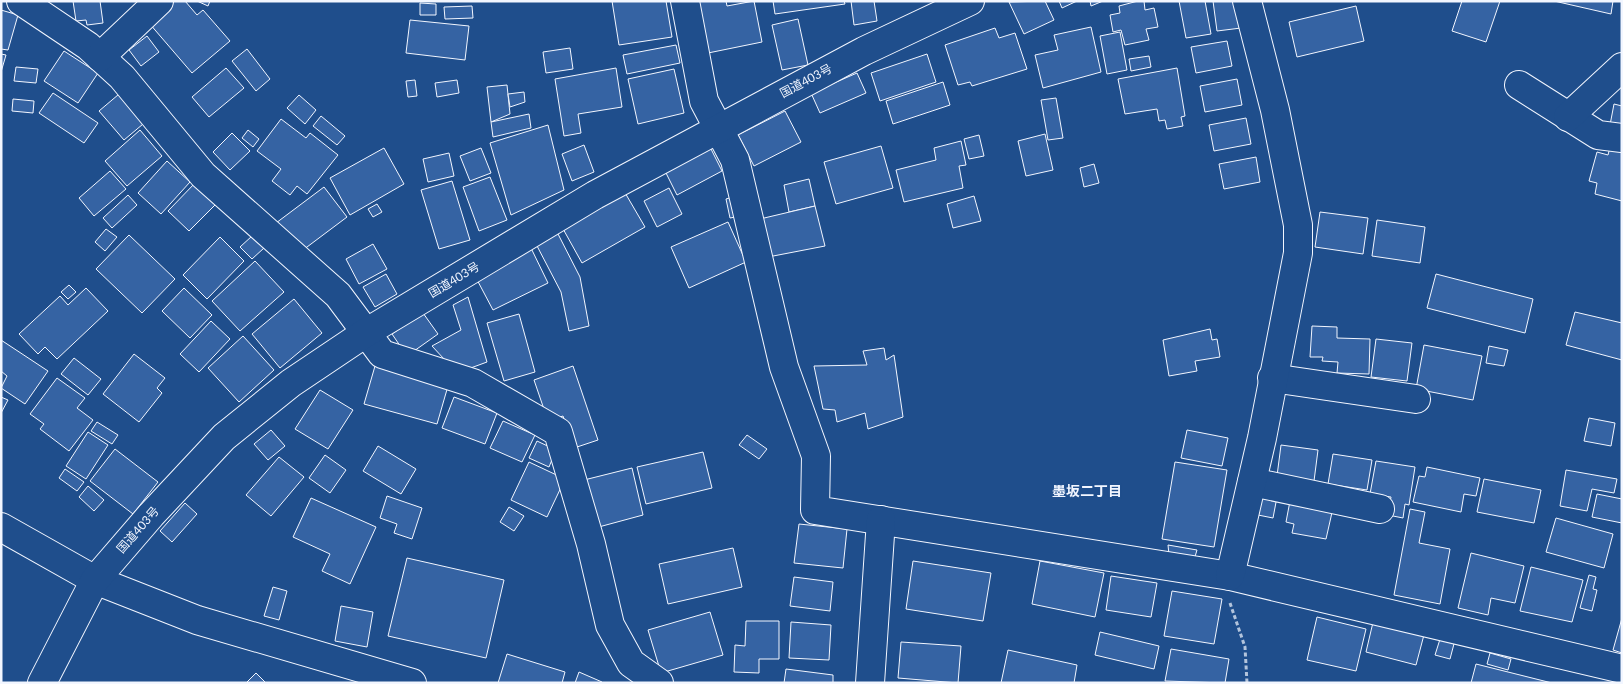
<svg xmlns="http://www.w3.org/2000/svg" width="1623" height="684" viewBox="0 0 1623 684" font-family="Lato,'Noto Sans JP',sans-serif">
<rect width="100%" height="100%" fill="#1f4e8c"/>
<g fill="#3563a3" stroke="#f2f6ff">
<path d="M 73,1 L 100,1 L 103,23 L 87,25 L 86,20 L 76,21 Z"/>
<path d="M 175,1 L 185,1 L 197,15 L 203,10 L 230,41 L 192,73 L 149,23 Z"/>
<path d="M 197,1 L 210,1 L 208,6 Z"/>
<path d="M 612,1 L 666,1 L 672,37 L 619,45 Z"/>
<path d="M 697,1 L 726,1 L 727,6 L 754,1 L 762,42 L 708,53 Z"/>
<path d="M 773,1 L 844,1 L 845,4 L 775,14 Z"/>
<path d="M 851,1 L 874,1 L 877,21 L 854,25 Z"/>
<path d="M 1045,1 L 1054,20 L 1024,34 L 1009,2 Z"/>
<path d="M 1059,1 L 1077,1 L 1062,8 Z"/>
<path d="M 1090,1 L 1103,1 L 1091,6 Z"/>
<path d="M 1138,1 L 1144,1 L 1145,10 L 1154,8 L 1158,27 L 1146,29 L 1149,40 L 1125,45 L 1121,30 L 1113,32 L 1110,15 L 1120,13 L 1119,6 Z"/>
<path d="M 1179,1 L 1205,1 L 1211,34 L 1186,38 Z"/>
<path d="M 1213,1 L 1237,1 L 1241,28 L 1217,31 Z"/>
<path d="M 1462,1 L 1500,1 L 1486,42 L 1452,31 Z"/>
<path d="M 1554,1 L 1613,1 L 1611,14 Z"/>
<path d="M 420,3 L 436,4 L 436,15 L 420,15 Z"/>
<path d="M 472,6 L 473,18 L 445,19 L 444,7 Z"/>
<path d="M 1356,6 L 1364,41 L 1297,57 L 1289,22 Z"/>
<path d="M 1,10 L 18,15 L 8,50 L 1,49 Z"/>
<path d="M 798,19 L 808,65 L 782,70 L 772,25 Z"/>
<path d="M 410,20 L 469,26 L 465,60 L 406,53 Z"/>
<path d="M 1091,27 L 1101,72 L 1043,88 L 1035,55 L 1058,50 L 1054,35 Z"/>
<path d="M 995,28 L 999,38 L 1015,33 L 1027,69 L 972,86 L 970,82 L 958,85 L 945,45 Z"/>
<path d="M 1120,32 L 1127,70 L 1107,74 L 1100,36 Z"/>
<path d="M 147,36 L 159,52 L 141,66 L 129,50 Z"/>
<path d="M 1227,41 L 1232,66 L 1196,73 L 1191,47 Z"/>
<path d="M 676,45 L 680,63 L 627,74 L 623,55 Z"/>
<path d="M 570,48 L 573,69 L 546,73 L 543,52 Z"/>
<path d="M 247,49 L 270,79 L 256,91 L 232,61 Z"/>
<path d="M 64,51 L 98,73 L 78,103 L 44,81 Z"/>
<path d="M 1,54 L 6,55 L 1,72 Z"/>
<path d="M 927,54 L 936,82 L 880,101 L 871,73 Z"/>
<path d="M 1149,56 L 1151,67 L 1131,71 L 1129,59 Z"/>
<path d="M 16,67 L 38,69 L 36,83 L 14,81 Z"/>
<path d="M 226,68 L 244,88 L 209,117 L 192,97 Z"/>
<path d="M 616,68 L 622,107 L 578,114 L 581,133 L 564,136 L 555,79 Z"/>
<path d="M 1177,68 L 1185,116 L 1181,117 L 1183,126 L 1167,129 L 1165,120 L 1159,121 L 1157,109 L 1125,114 L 1118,79 Z"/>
<path d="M 674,69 L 684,113 L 638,124 L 628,79 Z"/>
<path d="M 857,73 L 866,93 L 820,113 L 811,93 Z"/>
<path d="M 1237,79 L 1242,105 L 1205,112 L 1200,86 Z"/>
<path d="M 415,80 L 417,96 L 408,97 L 406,81 Z"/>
<path d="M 457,80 L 459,93 L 437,97 L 435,83 Z"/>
<path d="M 943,82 L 950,105 L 893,124 L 886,101 Z"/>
<path d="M 507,85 L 510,114 L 491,122 L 487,87 Z"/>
<path d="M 125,89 L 149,119 L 124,140 L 99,111 Z"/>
<path d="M 524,92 L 525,102 L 510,107 L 508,94 Z"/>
<path d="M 53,93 L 98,123 L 84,143 L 39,113 Z"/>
<path d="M 299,95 L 316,110 L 305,124 L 287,108 Z"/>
<path d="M 1056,98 L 1063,138 L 1048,140 L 1041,100 Z"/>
<path d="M 13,99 L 34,101 L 33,113 L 12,111 Z"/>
<path d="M 1614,104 L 1622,106 L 1622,128 L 1610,125 Z"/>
<path d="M 785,111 L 801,142 L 754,166 L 738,135 Z"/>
<path d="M 529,114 L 531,128 L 493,137 L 491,122 Z"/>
<path d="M 321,116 L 345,136 L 337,145 L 313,126 Z"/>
<path d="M 1246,118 L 1251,144 L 1214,151 L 1209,125 Z"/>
<path d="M 281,119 L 306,138 L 310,133 L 338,155 L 307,194 L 297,186 L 290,195 L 272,181 L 281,169 L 257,151 Z"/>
<path d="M 548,125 L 564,190 L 511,215 L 490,143 Z"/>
<path d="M 140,130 L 162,156 L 127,186 L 105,161 Z"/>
<path d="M 248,130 L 259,139 L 253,147 L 242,138 Z"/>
<path d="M 232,133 L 250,151 L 230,170 L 213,152 Z"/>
<path d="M 1045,134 L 1053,170 L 1026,176 L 1018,141 Z"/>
<path d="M 979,135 L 984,156 L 969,159 L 964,139 Z"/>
<path d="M 961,141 L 966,165 L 959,166 L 963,188 L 904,202 L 896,170 L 936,160 L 934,148 Z"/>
<path d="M 1611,143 L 1622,146 L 1622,201 L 1595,194 L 1597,183 L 1589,181 L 1597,152 L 1608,155 Z"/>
<path d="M 584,145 L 594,172 L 572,181 L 562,154 Z"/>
<path d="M 881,146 L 893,188 L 836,204 L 824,162 Z"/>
<path d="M 710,147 L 722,171 L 677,195 L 665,171 Z"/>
<path d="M 384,148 L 404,184 L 350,215 L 330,178 Z"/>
<path d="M 481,148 L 491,173 L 470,181 L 460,156 Z"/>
<path d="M 449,153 L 454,176 L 428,182 L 423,159 Z"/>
<path d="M 1256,157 L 1260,182 L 1224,189 L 1219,164 Z"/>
<path d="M 167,161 L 190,182 L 161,214 L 138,193 Z"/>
<path d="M 1094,164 L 1099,183 L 1084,187 L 1080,168 Z"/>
<path d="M 110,171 L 126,189 L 94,216 L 79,198 Z"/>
<path d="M 490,177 L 507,220 L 479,231 L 463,187 Z"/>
<path d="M 809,179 L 815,206 L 789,212 L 784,185 Z"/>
<path d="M 452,181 L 470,240 L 439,249 L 421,190 Z"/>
<path d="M 196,182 L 217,203 L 189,231 L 168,211 Z"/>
<path d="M 324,187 L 347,217 L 299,253 L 276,223 Z"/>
<path d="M 669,188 L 682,214 L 657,227 L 644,201 Z"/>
<path d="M 624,191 L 645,227 L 582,263 L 562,227 Z"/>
<path d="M 128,195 L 137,205 L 112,228 L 103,218 Z"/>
<path d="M 736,196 L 741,216 L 730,218 L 726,199 Z"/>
<path d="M 974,196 L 981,221 L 953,228 L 947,204 Z"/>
<path d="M 377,204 L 382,212 L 373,217 L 368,209 Z"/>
<path d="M 815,206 L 825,246 L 768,257 L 760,219 Z"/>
<path d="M 1320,212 L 1368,218 L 1363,254 L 1315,247 Z"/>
<path d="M 1377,220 L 1425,227 L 1420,263 L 1372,256 Z"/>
<path d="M 728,222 L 746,262 L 689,288 L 671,247 Z"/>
<path d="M 106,229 L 117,237 L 105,251 L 95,242 Z"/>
<path d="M 557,232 L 580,277 L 589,326 L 569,331 L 561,292 L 536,244 Z"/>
<path d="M 129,235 L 175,279 L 142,313 L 96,269 Z"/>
<path d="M 252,236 L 264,248 L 252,259 L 240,247 Z"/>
<path d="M 220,237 L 244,261 L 207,299 L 183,275 Z"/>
<path d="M 373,244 L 387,269 L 359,284 L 346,259 Z"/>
<path d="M 530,246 L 548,283 L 493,310 L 474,274 Z"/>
<path d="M 255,261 L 284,292 L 240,331 L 212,301 Z"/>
<path d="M 386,274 L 397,294 L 375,307 L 363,287 Z"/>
<path d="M 1436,274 L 1533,299 L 1525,333 L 1427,308 Z"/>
<path d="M 69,285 L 76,292 L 68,299 L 61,292 Z"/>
<path d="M 86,288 L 108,311 L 57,359 L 45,347 L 38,354 L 19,334 L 60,296 L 68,305 Z"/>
<path d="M 184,288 L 212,315 L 190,338 L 162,311 Z"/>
<path d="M 468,297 L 487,362 L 457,373 L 432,346 L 461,330 L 453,305 Z"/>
<path d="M 294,299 L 322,333 L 280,368 L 252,334 Z"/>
<path d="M 1575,312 L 1622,323 L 1622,360 L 1566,345 Z"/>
<path d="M 423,313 L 438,334 L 407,356 L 392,334 Z"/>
<path d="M 519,314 L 535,372 L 504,381 L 487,323 Z"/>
<path d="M 211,321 L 230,339 L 199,372 L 180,354 Z"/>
<path d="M 1312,326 L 1337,327 L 1337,338 L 1370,339 L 1369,374 L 1337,373 L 1338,362 L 1322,361 L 1323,357 L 1310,357 Z"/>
<path d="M 1210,329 L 1212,340 L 1217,339 L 1220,357 L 1195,361 L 1197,371 L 1169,376 L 1163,340 Z"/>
<path d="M 243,336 L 274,370 L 239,402 L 208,368 Z"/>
<path d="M 1376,339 L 1412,343 L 1407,381 L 1371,377 Z"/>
<path d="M 1,340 L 48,371 L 25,404 L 1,388 L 7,376 L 1,371 Z"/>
<path d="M 1424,345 L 1482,356 L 1473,400 L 1416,389 Z"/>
<path d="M 1489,346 L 1508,350 L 1504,366 L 1486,363 Z"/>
<path d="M 884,348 L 886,360 L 894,355 L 903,417 L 868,429 L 865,413 L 837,422 L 835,410 L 823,409 L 814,366 L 867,365 L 863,351 Z"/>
<path d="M 134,354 L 165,378 L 157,388 L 162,393 L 139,422 L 103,394 Z"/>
<path d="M 74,358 L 101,379 L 88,395 L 61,374 Z"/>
<path d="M 375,366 L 448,386 L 437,424 L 364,404 Z"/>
<path d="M 573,366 L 598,440 L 574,448 L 563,416 L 548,421 L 534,380 Z"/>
<path d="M 57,378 L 85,398 L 77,408 L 93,420 L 69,451 L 40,429 L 44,424 L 30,414 Z"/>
<path d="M 320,390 L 353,410 L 328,449 L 295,429 Z"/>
<path d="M 1,397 L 8,400 L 1,413 Z"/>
<path d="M 454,397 L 497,413 L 485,444 L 442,428 Z"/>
<path d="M 1589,418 L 1615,423 L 1611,446 L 1584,441 Z"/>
<path d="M 503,421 L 535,435 L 522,462 L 490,448 Z"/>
<path d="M 97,422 L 118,435 L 112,444 L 91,431 Z"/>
<path d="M 271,430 L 285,446 L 268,460 L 254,444 Z"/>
<path d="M 1187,430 L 1228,438 L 1222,466 L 1181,458 Z"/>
<path d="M 88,432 L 108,445 L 86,479 L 66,466 Z"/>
<path d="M 747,435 L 767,449 L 759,459 L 739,445 Z"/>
<path d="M 537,441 L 556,450 L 549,467 L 529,458 Z"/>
<path d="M 1281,445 L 1318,450 L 1314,481 L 1277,476 Z"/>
<path d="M 378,446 L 416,469 L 401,494 L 363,471 Z"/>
<path d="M 115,449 L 158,482 L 133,514 L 90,481 Z"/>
<path d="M 703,452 L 712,488 L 646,504 L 637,467 Z"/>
<path d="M 1333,454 L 1372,460 L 1367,490 L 1328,484 Z"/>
<path d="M 325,455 L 346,470 L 330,493 L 309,478 Z"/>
<path d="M 279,457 L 304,477 L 271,516 L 246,495 Z"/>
<path d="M 1376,461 L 1415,467 L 1409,505 L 1405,504 L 1403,518 L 1388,515 L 1391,497 L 1370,494 Z"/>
<path d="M 529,462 L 565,479 L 547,517 L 511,500 Z"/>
<path d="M 1175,462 L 1227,470 L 1214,547 L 1162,539 Z"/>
<path d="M 1427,467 L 1480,478 L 1476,496 L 1464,494 L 1461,512 L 1413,502 L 1419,476 L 1425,477 Z"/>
<path d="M 632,468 L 643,515 L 595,528 L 584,480 Z"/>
<path d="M 65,469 L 84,482 L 77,491 L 59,478 Z"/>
<path d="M 1566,470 L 1617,479 L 1614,493 L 1592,489 L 1587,511 L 1560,506 Z"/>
<path d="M 1484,479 L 1541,490 L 1534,523 L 1477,512 Z"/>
<path d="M 88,486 L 104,500 L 94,511 L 79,497 Z"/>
<path d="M 1262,494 L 1277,497 L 1273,518 L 1258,515 Z"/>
<path d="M 1597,494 L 1622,499 L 1622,523 L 1592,517 Z"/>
<path d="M 387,496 L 422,508 L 412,539 L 394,533 L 397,524 L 380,518 Z"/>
<path d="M 311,498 L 376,527 L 350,584 L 322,571 L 330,554 L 293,537 Z"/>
<path d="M 1290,501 L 1333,508 L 1326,539 L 1292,533 L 1294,524 L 1286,522 Z"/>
<path d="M 185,503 L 197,514 L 172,542 L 160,531 Z"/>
<path d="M 509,507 L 524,516 L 514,531 L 500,522 Z"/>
<path d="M 1410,509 L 1425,512 L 1419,543 L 1450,549 L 1440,604 L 1394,595 Z"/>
<path d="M 1556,518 L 1613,534 L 1604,568 L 1546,552 Z"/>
<path d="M 799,524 L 847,529 L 843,568 L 794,563 Z"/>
<path d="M 1168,545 L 1197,550 L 1194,560 L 1169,555 Z"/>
<path d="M 733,548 L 742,587 L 668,604 L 659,564 Z"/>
<path d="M 1471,553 L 1524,566 L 1515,603 L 1491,598 L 1488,615 L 1458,608 Z"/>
<path d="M 407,558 L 504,580 L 486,658 L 388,636 Z"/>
<path d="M 913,561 L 991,573 L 983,621 L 906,609 Z"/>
<path d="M 1040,561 L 1104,573 L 1095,617 L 1032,604 Z"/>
<path d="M 1531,567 L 1583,580 L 1572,622 L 1520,611 Z"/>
<path d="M 1589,575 L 1596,577 L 1593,589 L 1597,590 L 1592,611 L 1580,608 Z"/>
<path d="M 1111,576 L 1157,583 L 1151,617 L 1106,610 Z"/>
<path d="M 794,577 L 833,582 L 830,611 L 790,606 Z"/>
<path d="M 273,587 L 287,591 L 279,620 L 264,616 Z"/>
<path d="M 1172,591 L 1222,599 L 1214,644 L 1164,636 Z"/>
<path d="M 341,606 L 373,612 L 367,647 L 335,641 Z"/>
<path d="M 710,612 L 723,655 L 661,673 L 648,630 Z"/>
<path d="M 1317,617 L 1366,629 L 1356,671 L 1307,660 Z"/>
<path d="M 1374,618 L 1425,631 L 1416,665 L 1366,652 Z"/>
<path d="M 1622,618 L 1622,653 L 1613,650 Z"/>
<path d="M 746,621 L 779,621 L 779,659 L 759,659 L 759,673 L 734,672 L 735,645 L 745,646 Z"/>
<path d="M 791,622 L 831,625 L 829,660 L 789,658 Z"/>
<path d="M 1100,632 L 1159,646 L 1154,669 L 1095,655 Z"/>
<path d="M 1441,636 L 1455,640 L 1450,659 L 1435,655 Z"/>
<path d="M 901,642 L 961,646 L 958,683 L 898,678 Z"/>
<path d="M 1171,649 L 1229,659 L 1225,683 L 1165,681 Z"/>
<path d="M 1008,650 L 1077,665 L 1074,683 L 1001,683 Z"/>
<path d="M 1490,653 L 1511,659 L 1508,670 L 1487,664 Z"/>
<path d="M 507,654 L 565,672 L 562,683 L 498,683 Z"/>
<path d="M 1476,664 L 1552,683 L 1471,683 Z"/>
<path d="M 786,669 L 833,675 L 833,683 L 784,683 Z"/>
<path d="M 579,672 L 602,682 L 602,683 L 575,683 Z"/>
<path d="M 256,673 L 266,683 L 246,683 Z"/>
</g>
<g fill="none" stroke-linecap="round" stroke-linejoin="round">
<g stroke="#f2f6ff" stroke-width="30">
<g id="minor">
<path d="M 21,1 L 88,46 L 122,77 L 203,175 L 338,295 L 382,354 L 473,383 L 558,432 L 591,544 L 610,625 L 631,663 L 659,683"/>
<path d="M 685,1 L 704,101 L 735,160 L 784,367 L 816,456 L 815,510 L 1230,576 L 1622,669"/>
<path d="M 100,57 L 159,1"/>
<path d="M 1519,85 L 1598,135 L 1622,138"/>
<path d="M 1568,117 L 1622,67"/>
<path d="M 1272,378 L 1416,399"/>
<path d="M 1252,482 L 1380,509"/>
<path d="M 1,527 L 95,580 L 197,620 L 412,683"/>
<path d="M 1230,576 L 1262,438 L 1298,253 L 1298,225 L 1275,110 L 1247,1"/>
<path d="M 870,683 L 881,520"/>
</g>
</g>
<g stroke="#f2f6ff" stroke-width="30">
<path id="highway" d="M 42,683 L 95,580 L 151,515 L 224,437 L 291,383 L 367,332 L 595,195 L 864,51 L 970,1"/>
</g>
<path stroke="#b3c4dc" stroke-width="3" stroke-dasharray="4 2.5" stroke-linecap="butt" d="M 1230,603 L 1245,647 L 1247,683"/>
<use href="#minor" stroke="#1f4e8c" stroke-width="28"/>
<use href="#highway" stroke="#1f4e8c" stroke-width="28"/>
</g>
<g text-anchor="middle" stroke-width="4" stroke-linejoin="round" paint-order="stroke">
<g font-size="12" fill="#f2f6ff" stroke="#1f4e8c">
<text transform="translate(806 81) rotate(-28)" y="4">国道403号</text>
<text transform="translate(454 280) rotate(-31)" y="4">国道403号</text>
<text transform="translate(138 530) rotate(-49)" y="4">国道403号</text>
</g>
<g font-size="14" font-weight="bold" fill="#f2f6ff" stroke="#1f4e8c">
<text x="1087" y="496">墨坂二丁目</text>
</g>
</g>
<rect width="1623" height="684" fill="none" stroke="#f2f6ff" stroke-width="5"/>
</svg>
